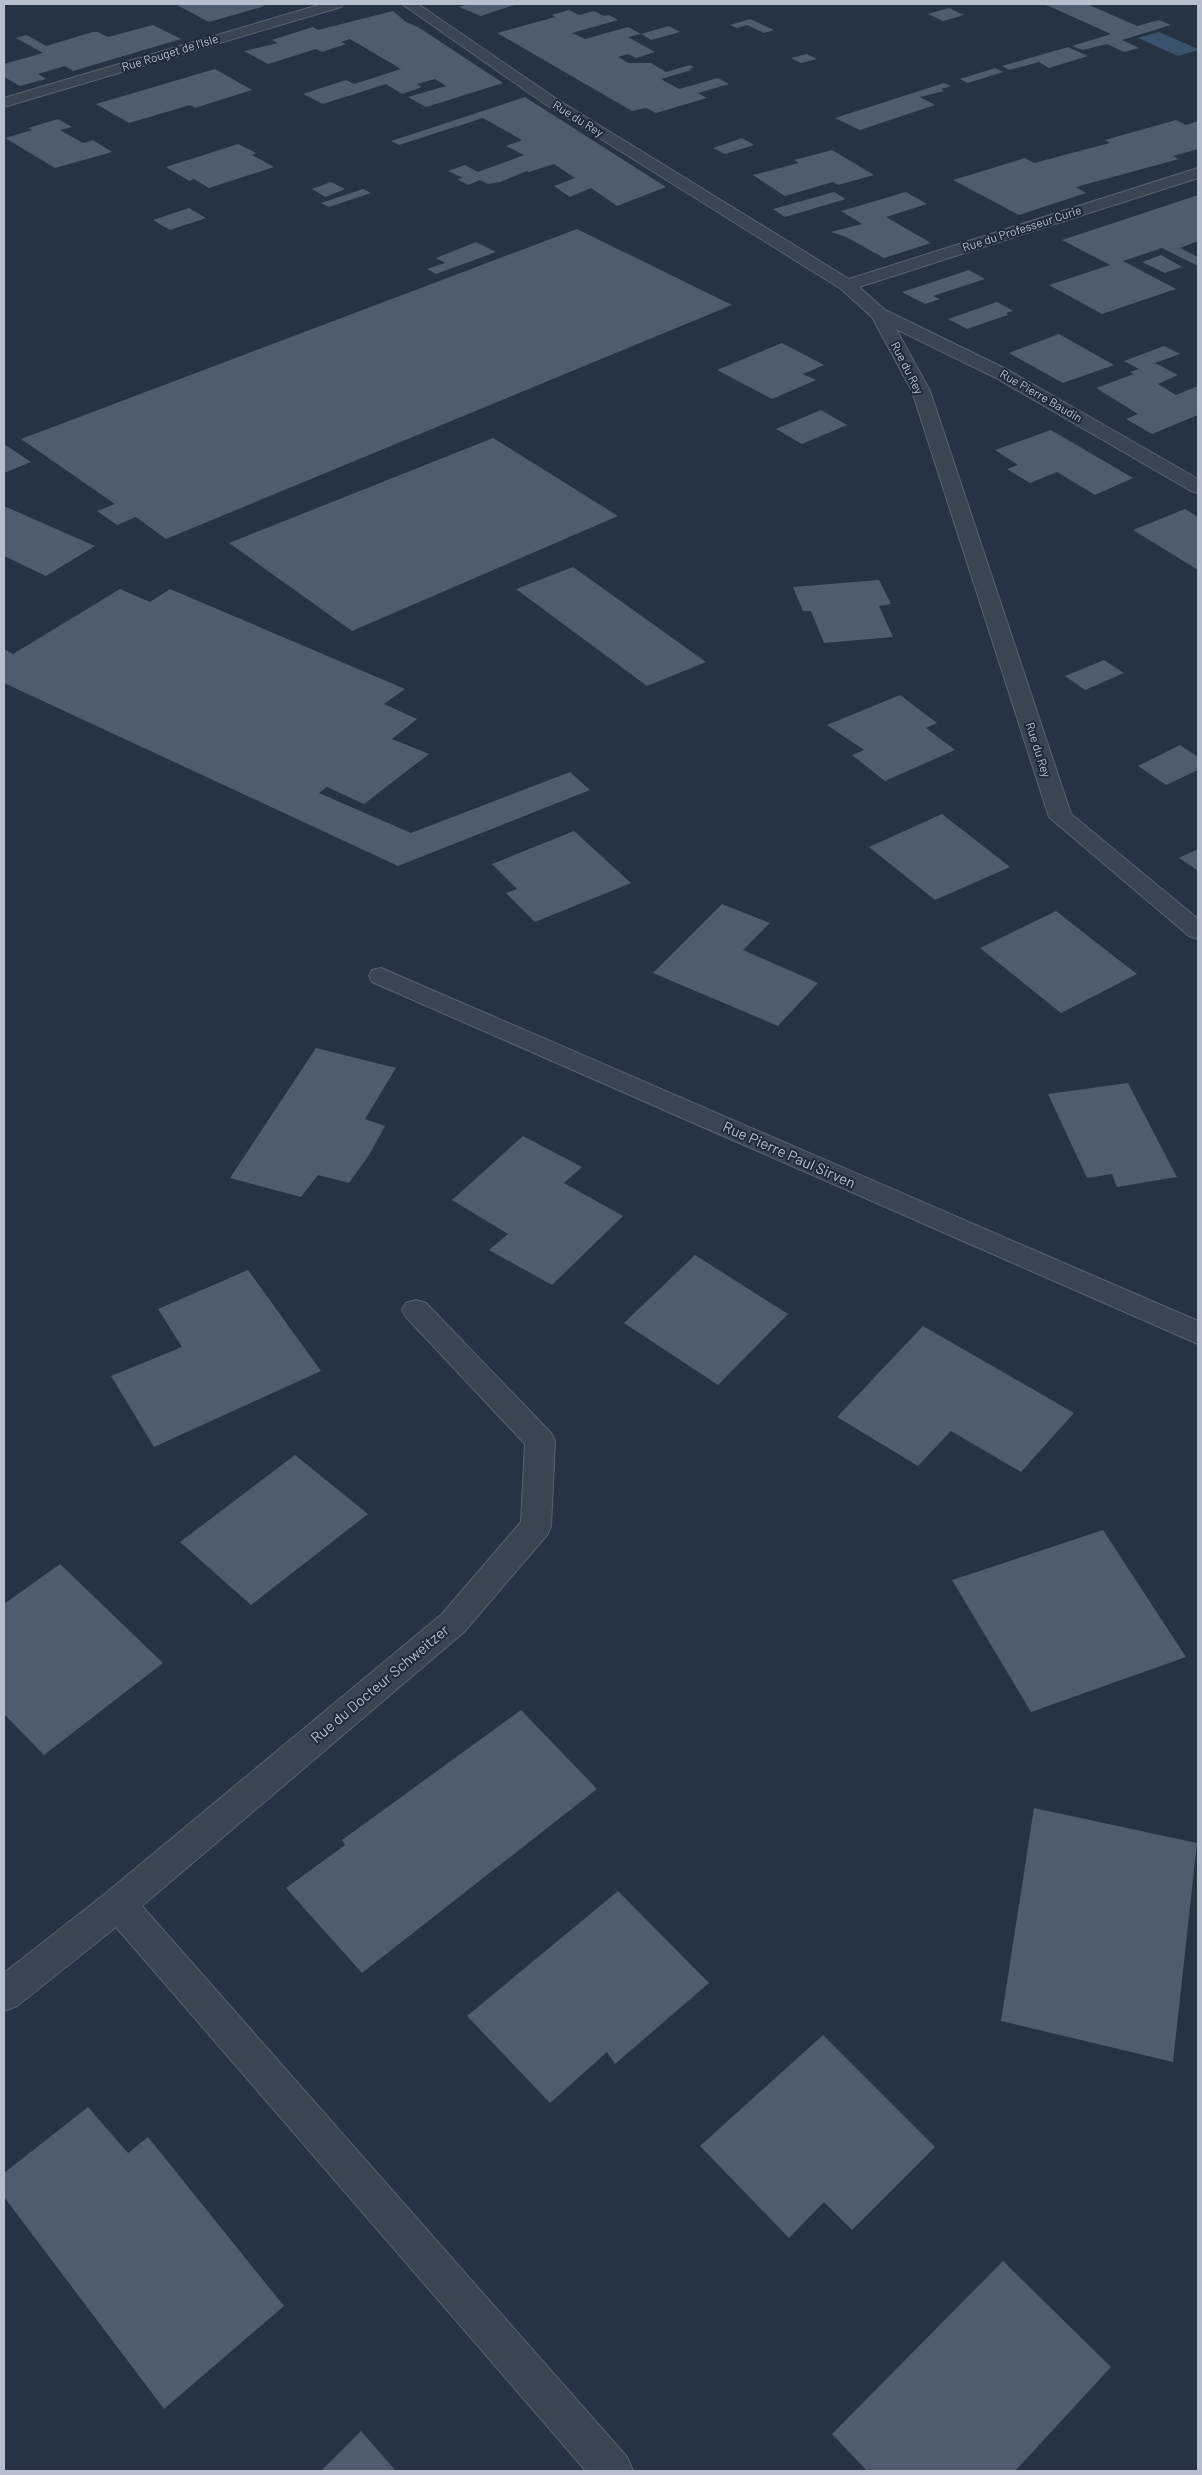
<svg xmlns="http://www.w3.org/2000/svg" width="1202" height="2475" viewBox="0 0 1202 2475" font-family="Barlow,sans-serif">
<rect width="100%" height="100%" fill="#253342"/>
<path fill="#3a526b" d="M 1159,32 L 1198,49 L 1198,50 L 1178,56 L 1138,38 Z"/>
<g fill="#4e5c6d">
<path d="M 175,4 L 260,4 L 265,6 L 209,22 Z"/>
<path d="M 468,4 L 517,4 L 481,16 L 459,7 Z"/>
<path d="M 1044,4 L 1087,4 L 1137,26 L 1159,20 L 1171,25 L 1122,40 L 1139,48 L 1124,52 L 1107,44 L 1083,50 L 1072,46 L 1111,34 Z"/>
<path d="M 949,8 L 964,15 L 943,21 L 928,14 Z"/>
<path d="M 569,10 L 579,15 L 594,11 L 604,16 L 609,15 L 618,20 L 572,33 L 585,39 L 628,27 L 641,34 L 669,26 L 680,32 L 651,40 L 641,34 L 628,37 L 655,52 L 636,58 L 628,54 L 618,57 L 629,63 L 651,63 L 666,72 L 690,65 L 694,67 L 689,69 L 692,70 L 661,79 L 679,89 L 718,78 L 729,84 L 698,93 L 707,98 L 656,113 L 646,108 L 632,111 L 497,33 L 555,17 L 552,15 Z"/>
<path d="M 393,11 L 406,22 L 418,27 L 503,83 L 426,107 L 408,97 L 446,86 L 435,79 L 417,84 L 422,87 L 402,94 L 386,84 L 323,104 L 303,94 L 346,80 L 354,84 L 401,69 L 350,39 L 341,42 L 346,44 L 322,52 L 316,49 L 268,64 L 244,51 L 278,43 L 272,40 L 313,27 L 318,30 Z"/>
<path d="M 750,19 L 774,30 L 764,33 L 747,25 L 737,28 L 730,25 Z"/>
<path d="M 153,25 L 181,39 L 73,71 L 65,66 L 38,74 L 46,79 L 20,86 L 4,77 L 4,64 L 43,53 L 16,38 L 27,35 L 46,46 L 93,32 L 98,32 L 108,37 Z"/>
<path d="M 1068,47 L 1088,56 L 1049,68 L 1039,62 L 1009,70 L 1002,66 Z"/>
<path d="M 807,54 L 817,59 L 801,63 L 791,58 Z"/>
<path d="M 995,68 L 1003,72 L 968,83 L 960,79 Z"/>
<path d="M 215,69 L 252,90 L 195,108 L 190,105 L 129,123 L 96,104 Z"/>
<path d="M 944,83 L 951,86 L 941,89 L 944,91 L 920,97 L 935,105 L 860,130 L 835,118 Z"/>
<path d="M 525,97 L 561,120 L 666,187 L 617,206 L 591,188 L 570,197 L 554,186 L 575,178 L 554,164 L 529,172 L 527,171 L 500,182 L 488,184 L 480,180 L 468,185 L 457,179 L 463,178 L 448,171 L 465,165 L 478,172 L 524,155 L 506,146 L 522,140 L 483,118 L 399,145 L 391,141 Z"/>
<path d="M 58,119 L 72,127 L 60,130 L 83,143 L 93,140 L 112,152 L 55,168 L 5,138 L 32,130 L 28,128 Z"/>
<path d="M 1176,120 L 1186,125 L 1198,121 L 1198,149 L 1173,156 L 1179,159 L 1076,187 L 1086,193 L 1019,215 L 953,180 L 1025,158 L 1034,163 L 1087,149 L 1110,143 L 1105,140 Z"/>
<path d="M 742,138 L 754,145 L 725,154 L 713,148 Z"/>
<path d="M 238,144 L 256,153 L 252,155 L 274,167 L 209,188 L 194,179 L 189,181 L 166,167 Z"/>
<path d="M 832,150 L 874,175 L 838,185 L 833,182 L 785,196 L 753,175 L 799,163 L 794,160 Z"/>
<path d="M 331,182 L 345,189 L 325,197 L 312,189 Z"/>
<path d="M 363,189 L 371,193 L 329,207 L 321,203 Z"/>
<path d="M 834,192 L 846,199 L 785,217 L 773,209 Z"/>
<path d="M 906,192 L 927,204 L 886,217 L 931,243 L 884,258 L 846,237 L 831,232 L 862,224 L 841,211 Z"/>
<path d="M 1198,195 L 1198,241 L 1180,248 L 1198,257 L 1198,266 L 1162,248 L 1123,261 L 1176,289 L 1102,314 L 1049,285 L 1110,265 L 1062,240 Z"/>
<path d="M 189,208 L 206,218 L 170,230 L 153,220 Z"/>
<path d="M 577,229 L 732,305 L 166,539 L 136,517 L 117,525 L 97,511 L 115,504 L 21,439 Z"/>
<path d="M 476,242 L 496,252 L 436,274 L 427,269 L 445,263 L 436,258 Z"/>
<path d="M 1161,255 L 1182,267 L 1165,273 L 1142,262 Z"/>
<path d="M 969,270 L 985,279 L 933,296 L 940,299 L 925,304 L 902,292 Z"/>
<path d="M 997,302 L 1013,311 L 1006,313 L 1008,315 L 967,329 L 948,319 Z"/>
<path d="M 1059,334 L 1114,365 L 1063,383 L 1009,353 Z"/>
<path d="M 782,343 L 824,365 L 803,374 L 816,380 L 772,399 L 717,370 Z"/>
<path d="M 1164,346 L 1180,354 L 1155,363 L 1178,375 L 1158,384 L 1176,395 L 1198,386 L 1198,415 L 1152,434 L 1126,419 L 1138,414 L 1096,388 L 1134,374 L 1130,372 L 1139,369 L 1124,361 Z"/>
<path d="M 821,410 L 847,425 L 802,444 L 776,429 Z"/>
<path d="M 1051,430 L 1133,478 L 1095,495 L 1057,472 L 1030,483 L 1007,469 L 1018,465 L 995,450 Z"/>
<path d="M 493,438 L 618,516 L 352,631 L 229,543 Z"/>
<path d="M 4,444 L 31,462 L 4,473 Z"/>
<path d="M 4,506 L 95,546 L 46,576 L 4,556 Z"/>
<path d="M 1185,509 L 1198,517 L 1198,570 L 1133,530 Z"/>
<path d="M 573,567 L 706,662 L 647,686 L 516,589 Z"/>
<path d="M 879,580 L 891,604 L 879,606 L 893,637 L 824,643 L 811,611 L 803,611 L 793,587 Z"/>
<path d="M 120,589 L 150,602 L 170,589 L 405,689 L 384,704 L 417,719 L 392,739 L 429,754 L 364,804 L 327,787 L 319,793 L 411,833 L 570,772 L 590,790 L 398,866 L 4,683 L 4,649 L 13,654 Z"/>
<path d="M 1104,660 L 1124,673 L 1085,690 L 1065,676 Z"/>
<path d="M 900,695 L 937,723 L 926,728 L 955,750 L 885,781 L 852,755 L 864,750 L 827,725 Z"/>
<path d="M 1180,745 L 1198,757 L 1198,770 L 1166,785 L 1138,766 Z"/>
<path d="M 942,814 L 1010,867 L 935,900 L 869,847 Z"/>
<path d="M 574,831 L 631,883 L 535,922 L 506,893 L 517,889 L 492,864 Z"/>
<path d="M 1198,849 L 1198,870 L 1197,870 L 1179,858 Z"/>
<path d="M 722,904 L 770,923 L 743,950 L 818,983 L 778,1026 L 653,973 Z"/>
<path d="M 1056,911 L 1102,947 L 1137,974 L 1061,1013 L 980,948 Z"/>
<path d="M 316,1048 L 396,1068 L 365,1119 L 385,1126 L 369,1155 L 349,1183 L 318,1175 L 301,1197 L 230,1178 Z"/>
<path d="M 1128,1083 L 1171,1166 L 1177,1177 L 1117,1187 L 1112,1174 L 1087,1178 L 1048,1094 Z"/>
<path d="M 523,1136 L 582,1167 L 564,1183 L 623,1216 L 552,1285 L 489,1250 L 508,1234 L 452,1200 Z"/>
<path d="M 695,1255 L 788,1314 L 718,1385 L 624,1323 Z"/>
<path d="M 248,1270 L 321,1371 L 154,1447 L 111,1376 L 182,1347 L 158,1309 Z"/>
<path d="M 923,1326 L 1074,1413 L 1021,1472 L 951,1431 L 918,1466 L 837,1417 Z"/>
<path d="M 295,1455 L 368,1514 L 251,1605 L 180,1542 Z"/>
<path d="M 1103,1530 L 1186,1657 L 1031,1712 L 952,1580 Z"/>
<path d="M 60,1564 L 163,1663 L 44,1755 L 4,1714 L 4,1604 Z"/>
<path d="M 521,1710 L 597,1789 L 362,1973 L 286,1888 L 345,1845 L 342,1840 Z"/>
<path d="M 1034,1808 L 1197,1843 L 1173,2062 L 1001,2021 Z"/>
<path d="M 618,1891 L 709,1983 L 615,2064 L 607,2052 L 550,2103 L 467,2016 Z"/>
<path d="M 823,2035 L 935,2147 L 852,2230 L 824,2202 L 789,2238 L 700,2146 Z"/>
<path d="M 88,2107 L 128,2153 L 148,2137 L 284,2306 L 164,2409 L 4,2197 L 4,2173 Z"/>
<path d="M 1003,2261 L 1111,2367 L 1015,2471 L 867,2471 L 832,2434 Z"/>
<path d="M 361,2431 L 396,2471 L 321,2471 Z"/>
</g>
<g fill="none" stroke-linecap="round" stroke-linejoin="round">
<g stroke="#57636f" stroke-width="2">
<g id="minor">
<path d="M 322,4 L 343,4 L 341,7 L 4,107 L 4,98 Z"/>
<path d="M 402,4 L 418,4 L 555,98 L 849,279 L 1198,168 L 1198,178 L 859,287 L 885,310 L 1008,370 L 1198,479 L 1198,493 L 1191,491 L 996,378 L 896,329 L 930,391 L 1071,814 L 1198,919 L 1198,939 L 1189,936 L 1049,817 L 912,391 L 872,317 L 841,289 L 545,104 Z"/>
<path d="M 381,968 L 1198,1321 L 1198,1344 L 372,982 L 369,976 L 372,970 Z"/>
<path d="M 416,1300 L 426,1303 L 551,1433 L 555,1441 L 551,1526 L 547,1535 L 464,1632 L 142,1906 L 627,2457 L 633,2471 L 586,2471 L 116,1927 L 17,2006 L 4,2011 L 4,1973 L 106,1893 L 442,1614 L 521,1522 L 525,1444 L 406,1317 L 402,1310 L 406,1303 Z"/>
</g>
</g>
<use href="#minor" fill="#3a4552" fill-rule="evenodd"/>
</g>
<g text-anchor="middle" stroke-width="4" stroke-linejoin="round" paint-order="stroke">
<g font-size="12" fill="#b6c0cc" stroke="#1e2a37">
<text transform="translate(170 53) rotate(-17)" y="4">Rue Rouget de l'Isle</text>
<text transform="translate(578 119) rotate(32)" y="4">Rue du Rey</text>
<text transform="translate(1022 229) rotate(-18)" y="4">Rue du Professeur Curie</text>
<text transform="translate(907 368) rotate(63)" y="4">Rue du Rey</text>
<text transform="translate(1041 396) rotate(30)" y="4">Rue Pierre Baudin</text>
<text transform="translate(1038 750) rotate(72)" y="4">Rue du Rey</text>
</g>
<g font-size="15" fill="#b6c0cc" stroke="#1e2a37">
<text transform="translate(789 1155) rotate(24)" y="5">Rue Pierre Paul Sirven</text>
<text transform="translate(380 1684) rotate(-40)" y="5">Rue du Docteur Schweitzer</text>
</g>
</g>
<rect width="1202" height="2475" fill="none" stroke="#b6c0cc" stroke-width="10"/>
</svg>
